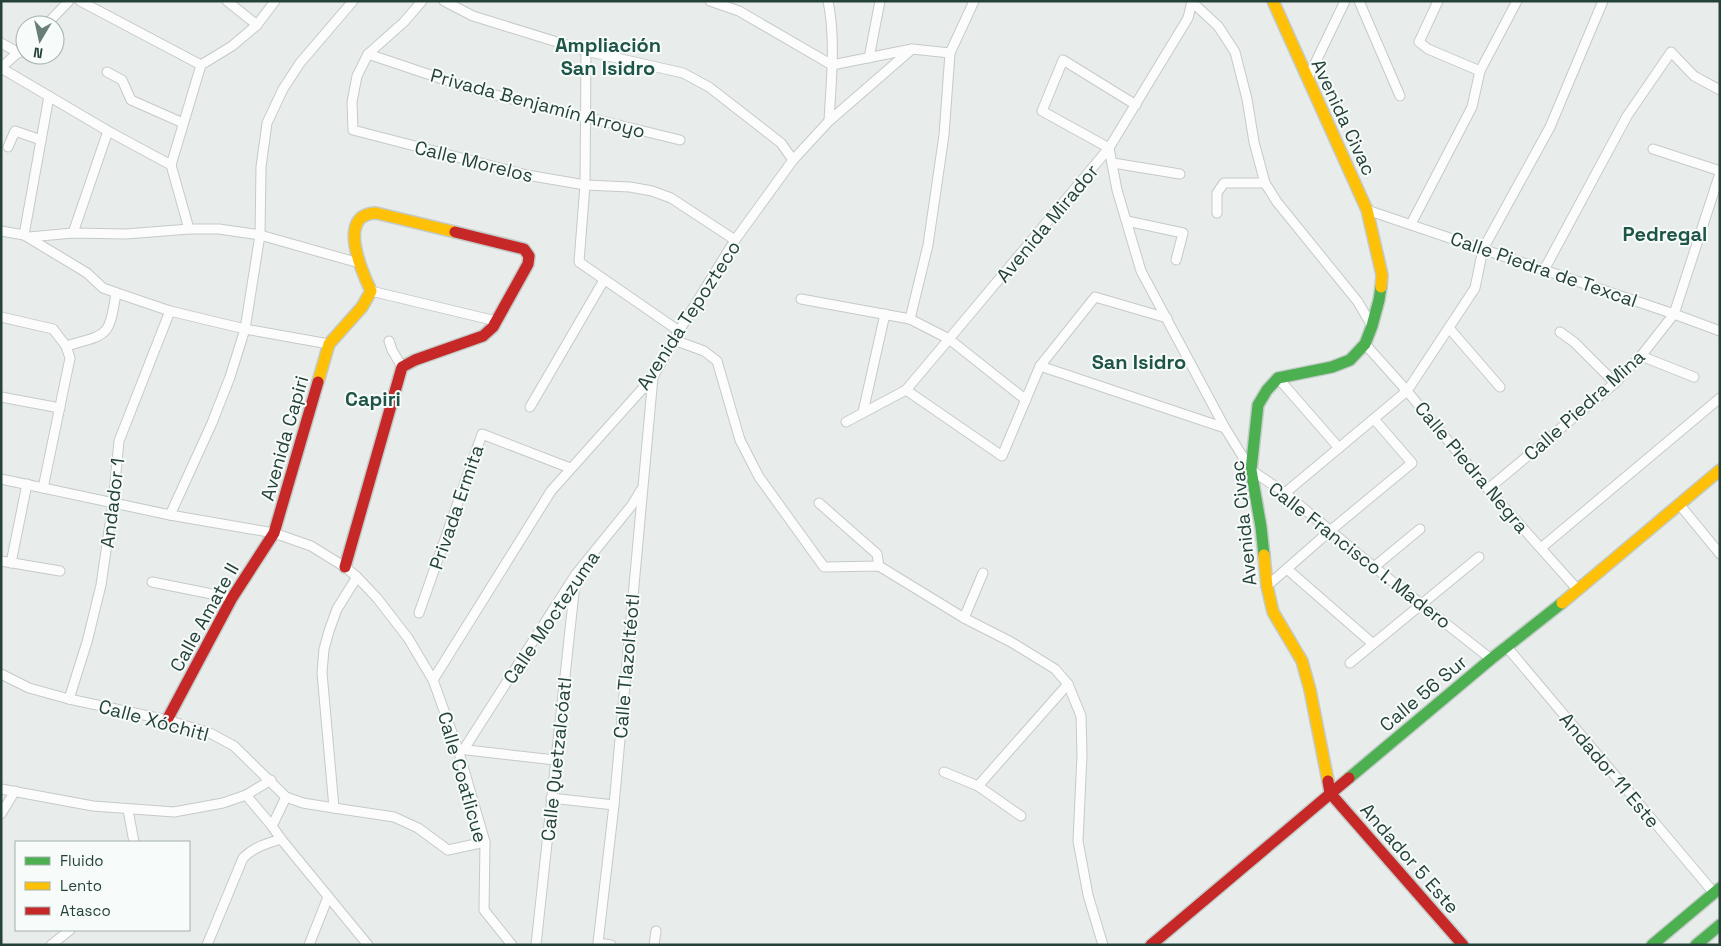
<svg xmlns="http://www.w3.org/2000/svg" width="1721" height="946" viewBox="0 0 1721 946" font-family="'Space Grotesk',sans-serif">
<rect width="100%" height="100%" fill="#e8edeb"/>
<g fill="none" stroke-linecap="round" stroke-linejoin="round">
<g stroke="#c5cac8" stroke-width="11">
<g id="street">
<path d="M 80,1 L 201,65"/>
<path d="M 227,1 L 257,25"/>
<path d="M 422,1 L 404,22 L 368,54 L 357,76 L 352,102 L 353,130 L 527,175 L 585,185 L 630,187 L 652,191 L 671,198 L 735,240"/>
<path d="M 444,1 L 473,16 L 586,51 L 683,73 L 709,87 L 781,143 L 793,160"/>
<path d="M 710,1 L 739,11 L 832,65 L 912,49 L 950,53"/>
<path d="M 828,1 C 836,40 831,82 829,121"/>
<path d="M 1359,1 L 1400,96"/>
<path d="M 1438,1 L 1419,42 L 1428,49 L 1480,71"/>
<path d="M 1192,2 L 1218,26 L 1235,52 L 1247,99 L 1254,142 L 1265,183 L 1277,202 L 1358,302 L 1372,326"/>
<path d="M 46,25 L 69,1"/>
<path d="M 1,43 L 19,53"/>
<path d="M 586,51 L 585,185 L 579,262 L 679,331"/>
<path d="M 368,54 L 475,90 L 680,140"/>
<path d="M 869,58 L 880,1"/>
<path d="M 1,68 L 108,131 L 171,165 L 189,229"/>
<path d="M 1,68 L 25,46"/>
<path d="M 107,72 L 122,80 L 131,100 L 183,123"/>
<path d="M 1308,78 L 1345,1"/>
<path d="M 1136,105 L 1063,60 L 1042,111 L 1109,148 L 1117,190 L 1141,271 L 1225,428 L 1251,470 L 1285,493 L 1374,567 L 1491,659"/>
<path d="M 8,147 L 15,131 L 41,140"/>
<path d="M 1653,149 L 1720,171"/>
<path d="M 1113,163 L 1180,174"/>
<path d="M 171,165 L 201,65 L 232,46 L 257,25 L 275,1"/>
<path d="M 1367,210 L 1674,314 L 1720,331"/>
<path d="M 1217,213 L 1217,193 L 1224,183 L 1265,183"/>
<path d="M 1127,221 L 1183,233 L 1176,260"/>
<path d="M 1411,224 L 1472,107 L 1480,71 L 1517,1"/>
<path d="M 1,231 L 24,235 L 87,273 L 103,288 L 120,294 L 170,311 L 245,329 L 329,344"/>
<path d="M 73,233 L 108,131"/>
<path d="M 24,235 L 49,96"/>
<path d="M 29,237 L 73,233 L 126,234 L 189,229 L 219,229 L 260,235 L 359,263"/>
<path d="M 1544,270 L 1627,116 L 1671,52 L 1694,76 L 1720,90"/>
<path d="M 371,291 L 496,321"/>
<path d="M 801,299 L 910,319 L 949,339 L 1026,400"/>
<path d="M 1,317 L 53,329 L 66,346 L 70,358 L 43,488"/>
<path d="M 910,319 L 928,245 L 944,135 L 950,53 L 974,1"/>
<path d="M 1449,328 L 1500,387"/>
<path d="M 1560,332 L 1574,342 L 1615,383"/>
<path d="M 674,340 L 704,351 L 717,361 L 740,440 L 759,477 L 824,567 L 879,566 L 964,618 L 1011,642 L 1055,669 L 1068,684 L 1081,716 L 1082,755 L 1078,841 L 1088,895 L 1103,945"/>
<path d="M 389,341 L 392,350 L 402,367"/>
<path d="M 1365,344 L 1407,391 L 1488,489 L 1578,590"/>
<path d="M 66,346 C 108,334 109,338 116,293"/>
<path d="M 1641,356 L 1694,377"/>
<path d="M 1040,366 L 1225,428"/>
<path d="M 1278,378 L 1339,448"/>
<path d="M 906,390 L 1002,456 L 1040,366 L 1095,297 L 1167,318"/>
<path d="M 1,397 L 60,408"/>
<path d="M 530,407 L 604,280"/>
<path d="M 863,412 L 885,314"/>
<path d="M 846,422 L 906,390 L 949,339 L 1109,148 L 1188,18 L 1192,1"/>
<path d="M 1,479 L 170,515 L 274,533 L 311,546 L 345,567 L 357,577 L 377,598 L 408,638 L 433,680 L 458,749 L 485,842 L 484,910 L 512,945"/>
<path d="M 1488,489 L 1615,383 L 1641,356 L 1674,314 L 1720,173"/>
<path d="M 1285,493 L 1407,391 L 1475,288 L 1483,249 L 1550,127 L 1603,1"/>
<path d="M 819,503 L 877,554 L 879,566"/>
<path d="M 1679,504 L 1720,554"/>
<path d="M 170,515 L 212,423 L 230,377 L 245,329 L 260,235 L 261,167 L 267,123 L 283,89 L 300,63 L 353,1"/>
<path d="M 1541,548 L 1720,398"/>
<path d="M 1,561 L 60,571"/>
<path d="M 11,563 L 27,484"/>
<path d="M 1374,567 L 1420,529"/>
<path d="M 1287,569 L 1372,643"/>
<path d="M 152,582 L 232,598"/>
<path d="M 1267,586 L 1331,530 L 1412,463 L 1374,419"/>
<path d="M 419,613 L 482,434 L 570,468"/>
<path d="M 964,618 L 983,573"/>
<path d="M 1506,646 L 1714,893"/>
<path d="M 1350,663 L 1479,557"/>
<path d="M 1,674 L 29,688 L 69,699 L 167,720 L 210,733 L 234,746 L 286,797 L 303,803 L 334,808 L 394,817 L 418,828 L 448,850 L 485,842"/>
<path d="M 433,680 L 551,491 L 653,377 L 679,331 L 735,240 L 793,160 L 829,121 L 912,49"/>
<path d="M 69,699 L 87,642 L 101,585 L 113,503 L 119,441 L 170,311"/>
<path d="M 458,749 L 555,760"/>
<path d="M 464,749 L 576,574 L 632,505 L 641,490"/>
<path d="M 944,772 L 978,786 L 1021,816"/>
<path d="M 978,786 L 1068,684"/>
<path d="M 1,789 L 93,806 L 174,812 L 223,803 L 246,795 L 271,780"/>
<path d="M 246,795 L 272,826"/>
<path d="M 286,797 L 272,826 L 281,839 L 368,945"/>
<path d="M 551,798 L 614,805"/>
<path d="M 334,808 L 322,673 L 324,649 L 329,631 L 337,609 L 357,577"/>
<path d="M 128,810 L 134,842"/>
<path d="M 1,814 L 15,791"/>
<path d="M 51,945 L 70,930"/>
<path d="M 207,945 L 243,858 C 254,847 266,844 281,839"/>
<path d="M 309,945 L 328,897"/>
<path d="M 536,945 L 576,574"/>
<path d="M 611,945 L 598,943 L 614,805 L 653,377"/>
<path d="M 654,945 L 656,931"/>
</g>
</g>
<g stroke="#c3cbc8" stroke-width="14">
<g id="fast">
<path d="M 1264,555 L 1261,527 L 1251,470 L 1258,405 L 1267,390 L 1278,378 L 1332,367 L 1350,360 L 1365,344 L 1372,326 L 1379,300 L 1381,287"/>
<path d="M 1349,778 L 1491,659 L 1562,603"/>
<path d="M 1652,945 L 1720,888"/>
<path d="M 1696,945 L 1720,925"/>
</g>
</g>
<g stroke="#c3cbc8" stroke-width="14">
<g id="slow">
<path d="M 1273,1 L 1367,210 L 1382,275 L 1381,287"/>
<path d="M 318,382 L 329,344 L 362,307 L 371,291 C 362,272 336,214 376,213 L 455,232"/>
<path d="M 1264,555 L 1267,586 L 1273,612 L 1302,661 L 1310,690 L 1328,781"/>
<path d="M 1562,603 L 1720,470"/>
</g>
</g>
<g stroke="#c3cbc8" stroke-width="14">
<g id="jam">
<path d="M 345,567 L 402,367 L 415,360 L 483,336 L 493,327 L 528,264 L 529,256 L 524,249 L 455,232"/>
<path d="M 167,720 L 232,598 L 274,533 L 318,382"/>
<path d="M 1328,781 L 1330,793 L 1463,945"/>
<path d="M 1151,945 L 1349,778"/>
</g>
</g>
<use href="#street" stroke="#fcfcfc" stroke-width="9"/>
<use href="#fast" stroke="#4caf50" stroke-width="11"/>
<use href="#slow" stroke="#ffc107" stroke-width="11"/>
<use href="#jam" stroke="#c62828" stroke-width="11"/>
</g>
<g text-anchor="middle" stroke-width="4" stroke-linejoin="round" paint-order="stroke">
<g font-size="19" fill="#24423a" stroke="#f7fbf9">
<text transform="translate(538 103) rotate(15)" y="7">Privada Benjamín Arroyo</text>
<text transform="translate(1344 117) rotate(65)" y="7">Avenida Civac</text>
<text transform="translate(474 161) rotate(14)" y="7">Calle Morelos</text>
<text transform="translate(1047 223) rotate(-50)" y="7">Avenida Mirador</text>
<text transform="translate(1544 269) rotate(19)" y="7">Calle Piedra de Texcal</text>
<text transform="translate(688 315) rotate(-57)" y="7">Avenida Tepozteco</text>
<text transform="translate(1584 405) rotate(-42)" y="7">Calle Piedra Mina</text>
<text transform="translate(284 438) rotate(-74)" y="7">Avenida Capiri</text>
<text transform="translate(1472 467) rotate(50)" y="7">Calle Piedra Negra</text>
<text transform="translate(112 503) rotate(-83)" y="7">Andador 1</text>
<text transform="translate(456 507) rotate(-71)" y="7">Privada Ermita</text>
<text transform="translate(1243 523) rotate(-96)" y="7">Avenida Civac</text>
<text transform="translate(1360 555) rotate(38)" y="7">Calle Francisco I. Madero</text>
<text transform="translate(204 617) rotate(-61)" y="7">Calle Amate II</text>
<text transform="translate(551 617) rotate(-56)" y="7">Calle Moctezuma</text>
<text transform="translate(626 666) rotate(-85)" y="7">Calle Tlazoltéotl</text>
<text transform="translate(1423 693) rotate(-40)" y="7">Calle 56 Sur</text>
<text transform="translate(154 720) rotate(15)" y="7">Calle Xóchitl</text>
<text transform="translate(556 759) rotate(-84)" y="7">Calle Quetzalcóatl</text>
<text transform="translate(1610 770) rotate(50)" y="7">Andador 11 Este</text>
<text transform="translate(463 777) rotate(74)" y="7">Calle Coatlicue</text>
<text transform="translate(1410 858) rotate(49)" y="7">Andador 5 Este</text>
</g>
<g font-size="20" font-weight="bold" fill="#1f5548" stroke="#f7fbf9">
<text x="608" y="52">Ampliación<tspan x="608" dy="23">San Isidro</tspan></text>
<text x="1665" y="241">Pedregal</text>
<text x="1139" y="369">San Isidro</text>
<text x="373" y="406">Capiri</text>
</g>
</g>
<rect width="1721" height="946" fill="none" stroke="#24423a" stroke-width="5"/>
<rect x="15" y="841" width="175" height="90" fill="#f7fbf9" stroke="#a3b1ad"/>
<rect x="25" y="857" width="25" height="8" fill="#4caf50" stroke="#a3b1ad"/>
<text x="60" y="866" font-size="15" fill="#24423a">Fluido</text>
<rect x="25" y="882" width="25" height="8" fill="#ffc107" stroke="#a3b1ad"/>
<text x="60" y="891" font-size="15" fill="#24423a">Lento</text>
<rect x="25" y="907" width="25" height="8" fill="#c62828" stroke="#a3b1ad"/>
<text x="60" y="916" font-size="15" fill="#24423a">Atasco</text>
<g transform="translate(40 40) rotate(189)"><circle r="24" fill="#f7fbf9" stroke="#a3b1ad"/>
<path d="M0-4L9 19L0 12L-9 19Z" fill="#697e78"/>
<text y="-8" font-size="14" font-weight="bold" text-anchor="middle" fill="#24423a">N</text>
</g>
</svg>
